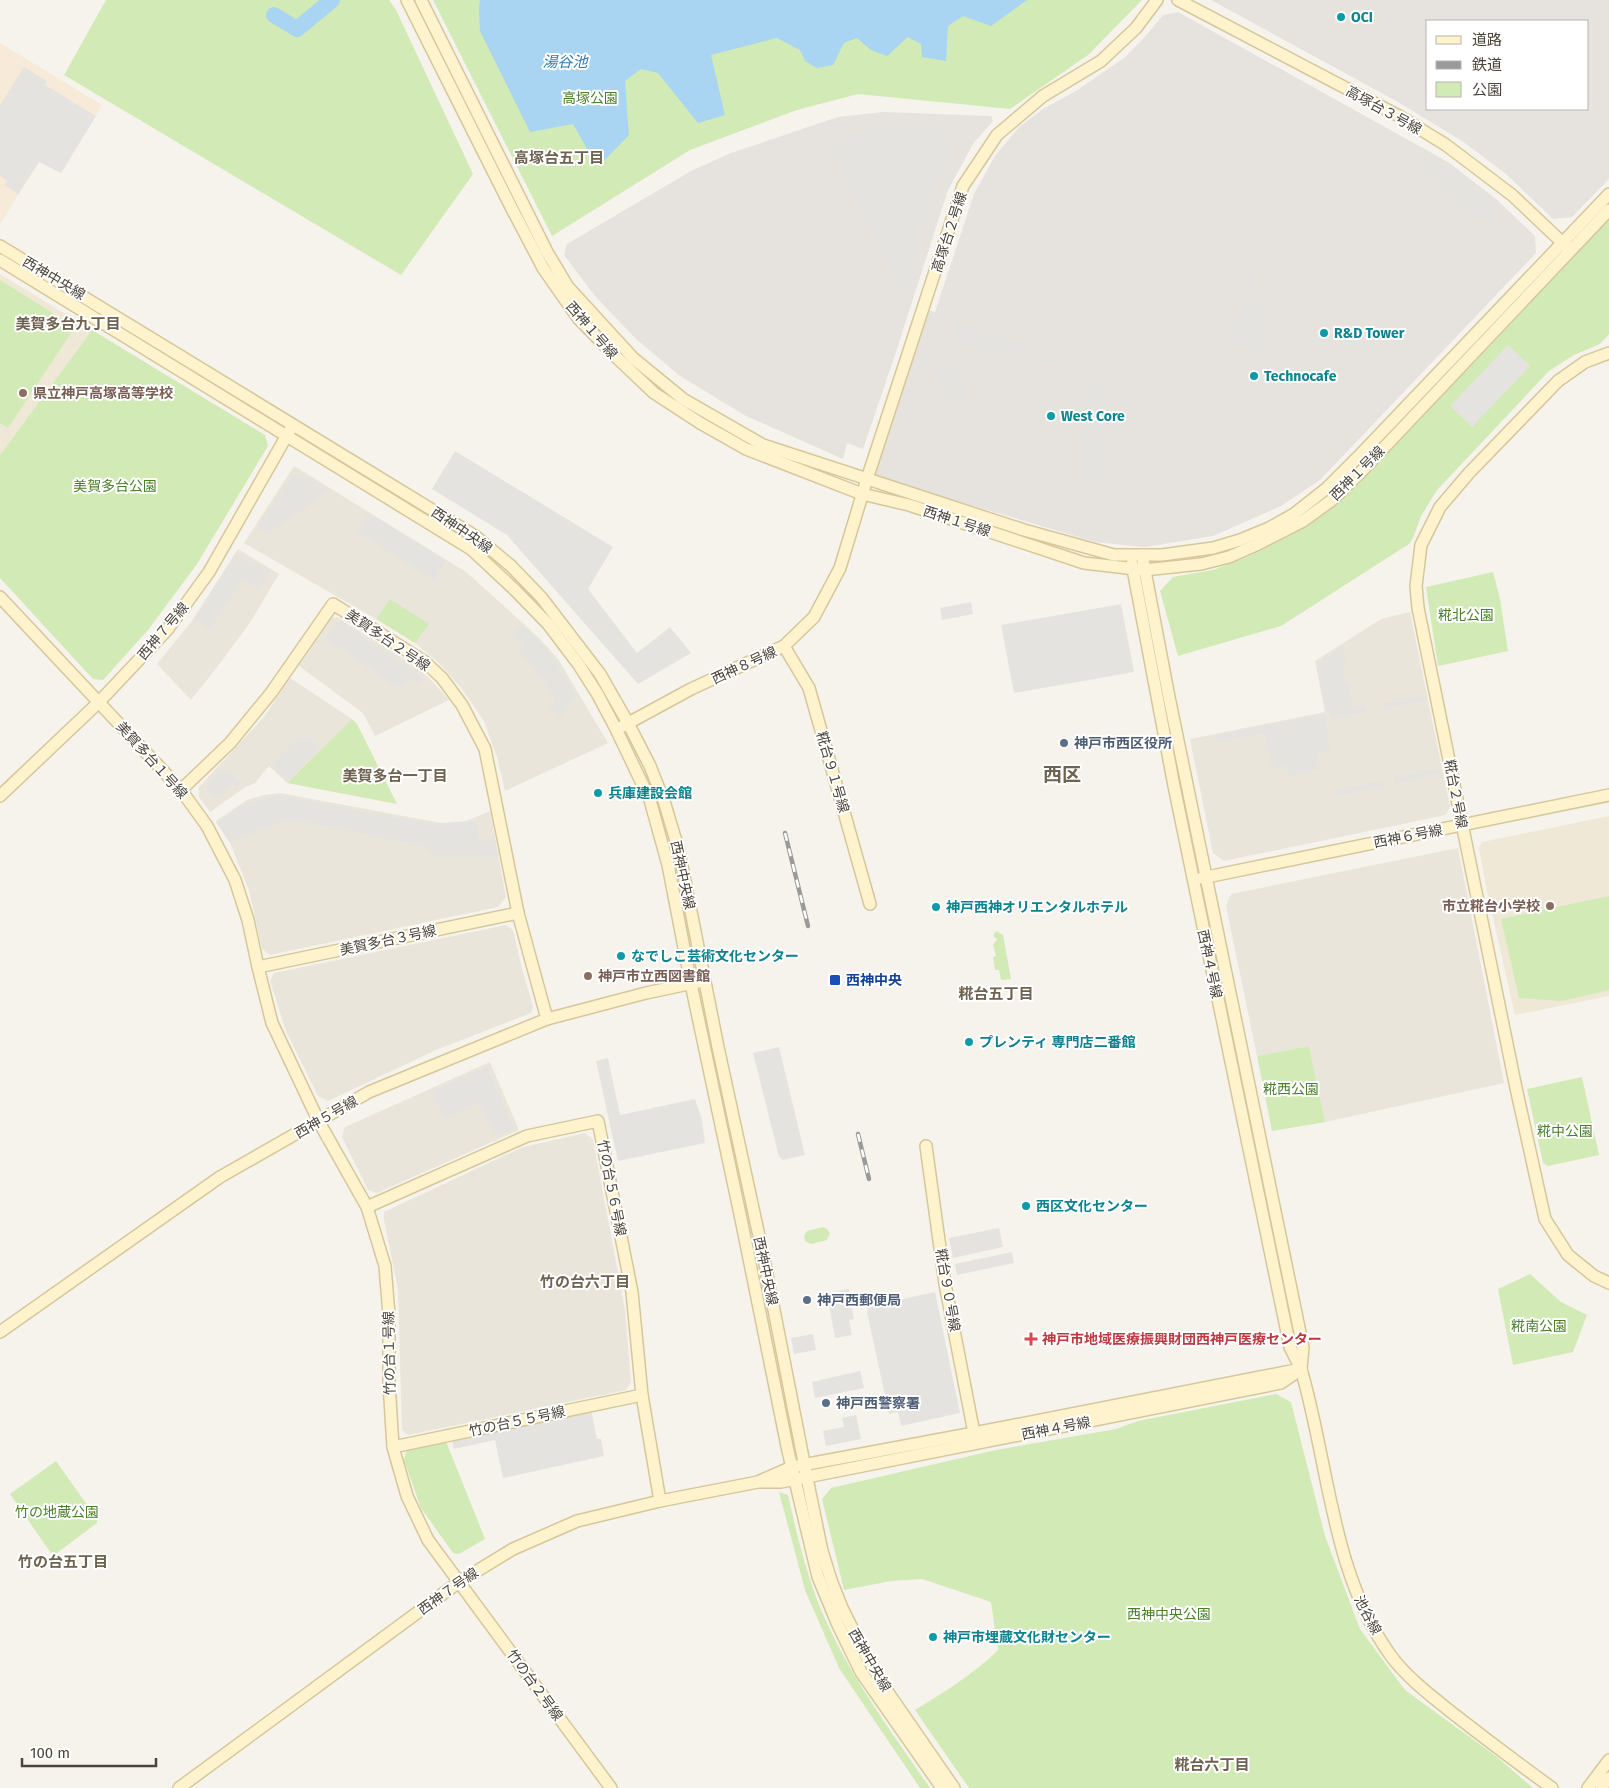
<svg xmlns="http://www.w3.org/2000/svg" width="1609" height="1788" viewBox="0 0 1609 1788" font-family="'Fira Sans','Noto Sans JP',sans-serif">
<rect width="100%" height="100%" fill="#f6f3ec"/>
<g fill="#eae5da">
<path d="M 294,466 L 466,572 L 504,606 L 539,638 L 558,659 L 608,743 L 505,791 L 497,757 L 484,721 L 462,689 L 438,662 L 415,643 L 428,624 L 390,599 L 376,619 L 244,543 Z"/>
<path d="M 238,549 L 279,574 L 249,624 L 221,662 L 191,700 L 157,664 L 191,622 Z"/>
<path d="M 1410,612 L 1450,807 L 1446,815 L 1224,861 L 1213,853 L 1190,739 L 1325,712 L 1315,661 L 1381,619 Z"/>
<path d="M 337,617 L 413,665 L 428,677 L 449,700 L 375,736 L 363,713 L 299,666 L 332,618 Z"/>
<path d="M 290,678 L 352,719 L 287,783 L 269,766 L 255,783 L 244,788 L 210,812 L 199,797 L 199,787 L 264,717 Z"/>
<path d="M 280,793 L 441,823 L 466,821 L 490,811 L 506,897 L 498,907 L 270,955 L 262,949 L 249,890 L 230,843 L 216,821 L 247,800 L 264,795 Z"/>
<path d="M 1458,848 L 1504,1083 L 1325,1122 L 1309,1046 L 1257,1056 L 1226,906 L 1231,894 Z"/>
<path d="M 506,925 L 513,930 L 523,973 L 533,1006 L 531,1013 L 436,1050 L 328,1101 L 318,1096 L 286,1031 L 270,981 L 274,973 Z"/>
<path d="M 490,1062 L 519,1130 L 377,1193 L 368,1190 L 342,1137 L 345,1127 Z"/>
<path d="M 585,1133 L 593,1140 L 625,1310 L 631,1382 L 626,1390 L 408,1435 L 402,1430 L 398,1289 L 384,1220 L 384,1212 L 523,1147 Z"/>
</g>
<path fill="#f7ead8" d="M 0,43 L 102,105 L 61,173 L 39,162 L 0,224 Z"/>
<g fill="#e6e2dd" fill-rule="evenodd">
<path d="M 1211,0 L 1609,0 L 1609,179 L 1572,217 L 1553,219 L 1505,173 L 1462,141 L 1398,102 ZM 1428,21 L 1588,21 L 1588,109 L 1428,109 Z"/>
<path d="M 1178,12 L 1448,162 L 1496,199 L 1535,236 L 1536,253 L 1320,480 L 1281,506 L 1213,536 L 1145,547 L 1095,542 L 873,476 L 929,310 L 935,312 L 974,194 L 995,156 L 1019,127 L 1043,109 L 1076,91 L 1124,58 L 1143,39 L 1163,15 Z"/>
<path d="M 883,112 L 991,116 L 993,121 L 973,144 L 948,190 L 896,352 L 863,449 L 847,443 L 843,459 L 746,416 L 680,376 L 636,339 L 595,296 L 564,255 L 567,244 L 691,171 L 731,153 L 838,117 Z"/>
</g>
<g fill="#efe8d6">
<path d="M 0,274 L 92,330 L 0,455 Z"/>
<path d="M 1609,816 L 1609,996 L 1515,1015 L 1488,896 L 1479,848 L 1482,842 Z"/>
</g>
<g fill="#d2eab5">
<path d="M 106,0 L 389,0 L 396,10 L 473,174 L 401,275 L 64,75 Z"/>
<path d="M 433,0 L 1142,0 L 1088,55 L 1010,109 L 858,94 L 797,110 L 690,150 L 552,236 Z"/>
<path d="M 1609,219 L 1609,334 L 1600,344 L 1574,355 L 1549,371 L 1437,490 L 1421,516 L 1413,538 L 1409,544 L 1281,626 L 1178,656 L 1160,591 L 1173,577 L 1213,570 L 1248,557 L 1287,537 L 1321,517 L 1356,487 Z"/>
<path d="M 0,280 L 75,327 L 8,428 L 0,423 Z"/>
<path d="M 92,330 L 265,435 L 268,446 L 197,564 L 148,630 L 103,680 L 93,679 L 0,578 L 0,455 Z"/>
<path d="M 1493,572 L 1500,599 L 1508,651 L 1438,666 L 1426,587 Z"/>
<path d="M 390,599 L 429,624 L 415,643 L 376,619 Z"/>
<path d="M 352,719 L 357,724 L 397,804 L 287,783 Z"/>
<path d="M 1609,896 L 1609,990 L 1562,1001 L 1519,998 L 1501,919 Z"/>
<path d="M 996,931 L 1003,935 L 1011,979 L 1001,980 L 999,970 L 995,970 L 993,957 L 996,956 L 993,945 L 997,939 L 993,936 Z"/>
<path d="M 1309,1046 L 1325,1122 L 1272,1131 L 1257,1056 Z"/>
<path d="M 1582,1077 L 1599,1155 L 1548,1166 L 1543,1163 L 1527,1089 Z"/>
<path d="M 823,1227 L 827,1229 L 830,1233 L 827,1240 L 811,1244 L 805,1241 L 804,1236 L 807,1231 Z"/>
<path d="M 1530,1274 L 1561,1302 L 1587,1315 L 1573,1352 L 1513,1365 L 1498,1289 Z"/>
<path d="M 1276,1394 L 1291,1402 L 1325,1536 L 1360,1629 L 1405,1690 L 1497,1757 L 1533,1788 L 969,1788 L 915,1710 C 944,1692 974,1674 998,1650 L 991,1602 L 922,1579 L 891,1581 L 844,1590 L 822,1499 L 831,1488 L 996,1450 L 1116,1429 L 1138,1421 Z"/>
<path d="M 445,1439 L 485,1539 L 459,1554 L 453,1553 L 421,1508 L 404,1460 L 407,1449 Z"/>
<path d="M 56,1461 L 97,1519 L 97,1523 L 53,1556 L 10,1494 Z"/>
<path d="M 779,1492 L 788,1495 C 798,1539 808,1583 827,1623 C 854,1682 893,1734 930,1788 L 920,1788 L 839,1668 L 805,1590 Z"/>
</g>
<g fill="#e5e3e0">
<path d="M 24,67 L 47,81 L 45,85 L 96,116 L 61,173 L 39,162 L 18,194 L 4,185 L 7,181 L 0,176 L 0,105 Z"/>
<path d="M 940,123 L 957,149 L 939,174 L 908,290 L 902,289 L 833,157 L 844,134 Z"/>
<path d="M 1435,157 L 1487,197 L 1502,211 L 1489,224 L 1440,184 L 1423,173 Z"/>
<path d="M 1359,163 L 1364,167 L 1342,190 L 1337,186 Z"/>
<path d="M 1416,184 L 1421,189 L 1394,216 L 1390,211 Z"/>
<path d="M 1332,190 L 1337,195 L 1277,257 L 1272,253 Z"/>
<path d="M 1363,193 L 1383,211 L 1378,216 L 1359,198 Z"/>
<path d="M 1427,194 L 1432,198 L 1358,278 L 1353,274 Z"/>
<path d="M 1343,202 L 1348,207 L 1288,268 L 1283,264 Z"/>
<path d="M 1266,259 L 1271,264 L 1214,325 L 1209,320 Z"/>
<path d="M 1246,303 L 1264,309 L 1260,322 L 1272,326 L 1268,339 L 1265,338 L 1261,353 L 1229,343 L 1238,316 Z"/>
<path d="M 951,321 L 1078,361 L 1076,366 L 1021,349 L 1017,361 L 946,338 Z"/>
<path d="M 1508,345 L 1530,366 L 1472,427 L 1450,406 Z"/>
<path d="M 938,366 L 968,376 L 965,384 L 971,386 L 966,400 L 930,388 Z"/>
<path d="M 1097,381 L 1105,381 L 1104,479 L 1080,479 L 1083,387 L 1096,387 Z"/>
<path d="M 455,451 L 613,547 L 588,589 L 637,653 L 670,627 L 691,653 L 638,684 L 507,535 L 432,489 Z"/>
<path d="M 300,474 L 329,490 L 268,534 L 258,528 L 292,475 L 298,478 Z"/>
<path d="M 369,513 L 446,561 L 434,580 L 357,532 Z"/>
<path d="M 235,554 L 251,563 L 254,560 L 271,572 L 259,589 L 243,579 L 210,629 L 195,620 Z"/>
<path d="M 971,602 L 973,614 L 942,620 L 940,608 Z"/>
<path d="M 1121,604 L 1134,672 L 1014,693 L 1001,625 Z"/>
<path d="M 339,621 L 423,678 L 419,684 L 410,678 L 401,690 L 326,639 Z"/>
<path d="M 521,626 L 532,633 L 549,653 L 576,694 L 561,716 L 549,708 L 556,700 L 534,667 L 519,651 L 524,645 L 512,636 Z"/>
<path d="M 1343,647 L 1347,660 L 1343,667 L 1343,673 L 1344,680 L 1349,685 L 1353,706 L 1326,712 L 1316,664 Z"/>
<path d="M 1424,695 L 1425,701 L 1383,709 L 1382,703 Z"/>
<path d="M 1366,705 L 1367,712 L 1331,719 L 1330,712 Z"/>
<path d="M 1325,714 L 1330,751 L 1317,754 L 1320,769 L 1288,776 L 1286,766 L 1272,769 L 1265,733 L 1217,742 L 1215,736 Z"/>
<path d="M 308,736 L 320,748 L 287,781 L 271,765 L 300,737 L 304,740 Z"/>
<path d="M 1441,768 L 1442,774 L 1395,784 L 1394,777 Z"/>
<path d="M 227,769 L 241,783 L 237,787 L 233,783 L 219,799 L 206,787 L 220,771 L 223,773 Z"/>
<path d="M 1383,780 L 1384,787 L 1337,796 L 1336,790 Z"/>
<path d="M 277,795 L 437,825 L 476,821 L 480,841 L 495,839 L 498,857 L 437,856 L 418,845 L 289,819 L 230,843 L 216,822 L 246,803 Z"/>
<path d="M 779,1047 L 805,1155 L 783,1160 L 779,1157 L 753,1053 Z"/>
<path d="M 608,1058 L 620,1115 L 695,1099 L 702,1120 L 705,1143 L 618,1161 L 596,1061 Z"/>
<path d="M 487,1067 L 514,1128 L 495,1136 L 480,1103 L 445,1119 L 432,1091 Z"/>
<path d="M 999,1228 L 1003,1247 L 953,1258 L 949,1238 Z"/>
<path d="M 1012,1252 L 1014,1263 L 957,1275 L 955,1264 Z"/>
<path d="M 849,1289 L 854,1319 L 849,1320 L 852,1335 L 835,1338 L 827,1293 Z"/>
<path d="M 935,1292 L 960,1413 L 901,1426 L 898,1412 L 889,1414 L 867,1312 L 870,1306 Z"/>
<path d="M 813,1334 L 816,1350 L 794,1354 L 791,1338 Z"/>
<path d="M 860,1371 L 864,1388 L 815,1398 L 812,1382 Z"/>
<path d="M 591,1410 L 597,1439 L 601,1439 L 604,1456 L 503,1478 L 495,1440 L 454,1449 L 452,1440 Z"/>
<path d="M 856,1415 L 861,1439 L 826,1446 L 823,1431 L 844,1427 L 842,1418 Z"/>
</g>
<path fill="#a9d4f2" d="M 480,0 L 1027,0 L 991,26 L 963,16 L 948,26 L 946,61 L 922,57 L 921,44 L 908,37 L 887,56 L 871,50 L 857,38 L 844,43 L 833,65 L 817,68 L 805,61 L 800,50 L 777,38 L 711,55 L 725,115 L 698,123 L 658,73 L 641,69 L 625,81 L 629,135 L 602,163 L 591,156 L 573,124 L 530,132 L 480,31 L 479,8 Z"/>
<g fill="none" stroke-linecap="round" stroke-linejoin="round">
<path stroke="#a9d4f2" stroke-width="16" d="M 274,15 L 297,29 L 332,0"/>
<g stroke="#d6c79b" stroke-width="14">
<g id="secondary">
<path d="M 407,0 L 511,207 L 543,268 L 578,318 L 614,355 L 654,393 L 700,423 L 746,449 L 862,494 L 909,505 L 1084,563 L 1144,570 L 1201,564 L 1229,557 L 1256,545 L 1303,521 L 1332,500 L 1360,473 L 1609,210"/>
<path d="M 421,0 L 547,252 L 568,287 L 633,358 L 683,399 L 763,445 L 1024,530 L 1114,555 L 1162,555 L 1213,548 L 1240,540 L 1269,528 L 1294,514 L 1327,488 L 1358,457 L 1609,194"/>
<path d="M 1178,0 L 1399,116 L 1446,145 L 1512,195 L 1567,247"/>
<path d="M 0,246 L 475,536 L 511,566 L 541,597 L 600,674 L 628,723 L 650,766 L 664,801 L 679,851 L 718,1047 L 764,1259 L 810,1493 L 822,1551 L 831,1580 L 842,1608 L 867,1658 L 889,1694 L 954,1788"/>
<path d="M 0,260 L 471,549 L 515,590 L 548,624 L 579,665 L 598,695 L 616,729 L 650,800 L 668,865 L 691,984 L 741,1219 L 788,1451 L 818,1577 L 838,1625 L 861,1672 L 942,1788"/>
<path d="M 1609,353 L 1585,362 L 1558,381 L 1469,473 L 1440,507 L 1421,545 L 1416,586 L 1418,608 L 1516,1088 L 1545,1219 L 1568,1255 L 1594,1276 L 1609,1283"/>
<path d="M 0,597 L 181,790 L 207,826 L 235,880 L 248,920 L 258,967 L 272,1023 L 319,1122 L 367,1207 L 385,1266 L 389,1315 L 389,1383 L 393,1447 L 407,1496 L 428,1540 L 611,1788"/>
<path d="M 784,646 L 809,688 L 870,904"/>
<path d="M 623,726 L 691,689 L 784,646 L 814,617 L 840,568 L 867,479 L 963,186 L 997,135 L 1043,96 L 1101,61 L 1136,28 L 1157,0"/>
<path d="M 181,790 L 230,743 L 271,693 L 333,604 L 425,662 L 442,678 L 462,705 L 485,749 L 518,913 L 547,1019"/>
<path d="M 0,796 L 99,702 L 167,630 L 209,572 L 290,430"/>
<path d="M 1202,878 L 1609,795"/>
<path d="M 258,967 L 518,913"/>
<path d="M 926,1146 L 945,1284 L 974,1433"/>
<path d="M 367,1207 L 527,1136 L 598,1121 L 632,1292 L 642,1395 L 660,1501"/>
<path d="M 0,1332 L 220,1177 L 369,1092 L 547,1019 L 646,993 L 698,982"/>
<path d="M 1301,1369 C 1329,1464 1331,1573 1391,1656 C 1408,1679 1434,1698 1455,1715 C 1487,1740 1519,1764 1552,1788"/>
<path d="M 393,1447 L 642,1395"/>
<path d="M 760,1481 L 792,1467 L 974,1433 L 1301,1369 L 1290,1347 L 1174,786 L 1132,564"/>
<path d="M 179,1788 L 459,1582 L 513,1549 L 577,1521 L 660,1501 L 758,1482 L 781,1482 L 807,1477 L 1281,1383 L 1301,1369 L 1303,1347 L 1169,697 L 1142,555"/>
<path d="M 1588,1788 L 1609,1760"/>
<path d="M 1601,1788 L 1609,1778"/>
</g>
</g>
<use href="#secondary" stroke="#fff3cd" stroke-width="11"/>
<g stroke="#9a9a9a" stroke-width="4.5">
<g id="rail">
<path d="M 785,833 L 808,926"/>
<path d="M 858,1134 L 869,1179"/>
</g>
</g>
<use href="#rail" stroke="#fff" stroke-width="2.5" stroke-dasharray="8" stroke-linecap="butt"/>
</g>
<g fill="#0f9aa8" stroke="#fff" stroke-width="2">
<circle cx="1341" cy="17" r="5"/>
<circle cx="1324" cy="333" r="5"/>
<circle cx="1254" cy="376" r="5"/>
<circle cx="1051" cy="416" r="5"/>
<circle cx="598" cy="793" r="5"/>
<circle cx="936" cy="907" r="5"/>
<circle cx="621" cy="956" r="5"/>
<circle cx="969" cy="1042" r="5"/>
<circle cx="1026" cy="1206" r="5"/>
<circle cx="933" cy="1637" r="5"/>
</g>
<g fill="#8d6e63" stroke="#fff" stroke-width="2">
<circle cx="23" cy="393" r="5"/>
<circle cx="1550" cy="906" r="5"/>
<circle cx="588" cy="976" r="5"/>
</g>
<g fill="#5c6f8a" stroke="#fff" stroke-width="2">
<circle cx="1064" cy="743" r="5"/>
<circle cx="807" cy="1300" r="5"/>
<circle cx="826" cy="1403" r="5"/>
</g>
<rect fill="#1a4fb4" stroke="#fff" stroke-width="2" x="829" y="974" width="12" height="12" rx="2.5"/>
<path fill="#e0444e" stroke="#fff" stroke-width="2" d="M1028.5 1331.5h5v5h5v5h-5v5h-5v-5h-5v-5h5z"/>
<g text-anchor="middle" stroke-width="4" stroke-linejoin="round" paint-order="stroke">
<g font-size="14" font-weight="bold" fill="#0d838f" stroke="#fff" text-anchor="start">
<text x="1351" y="22">OCI</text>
<text x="1334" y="338">R&amp;D Tower</text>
<text x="1264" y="381">Technocafe</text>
<text x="1061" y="421">West Core</text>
<text x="608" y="798">兵庫建設会館</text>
<text x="946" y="912">神戸西神オリエンタルホテル</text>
<text x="631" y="961">なでしこ芸術文化センター</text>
<text x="979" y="1047">プレンティ 専門店二番館</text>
<text x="1036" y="1211">西区文化センター</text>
<text x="943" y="1642">神戸市埋蔵文化財センター</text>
</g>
<g font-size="14" fill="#4a7f2a" stroke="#fff">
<text x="590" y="103">高塚公園</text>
<text x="115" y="491">美賀多台公園</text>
<text x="1466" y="620">糀北公園</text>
<text x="1291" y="1094">糀西公園</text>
<text x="1565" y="1136">糀中公園</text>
<text x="1539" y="1331">糀南公園</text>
<text x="57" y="1517">竹の地蔵公園</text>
<text x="1169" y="1619">西神中央公園</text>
</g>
<g font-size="14" fill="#4b4439" stroke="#fff">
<text transform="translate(1384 110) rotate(29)" y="5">高塚台３号線</text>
<text transform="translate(949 232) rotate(-72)" y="5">高塚台２号線</text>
<text transform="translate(54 278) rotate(31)" y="5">西神中央線</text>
<text transform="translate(592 330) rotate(49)" y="5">西神１号線</text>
<text transform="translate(1357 473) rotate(-45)" y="5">西神１号線</text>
<text transform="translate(957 521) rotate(18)" y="5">西神１号線</text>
<text transform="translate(462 530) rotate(34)" y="5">西神中央線</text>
<text transform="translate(163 631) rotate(-50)" y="5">西神７号線</text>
<text transform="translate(388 640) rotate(34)" y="5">美賀多台２号線</text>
<text transform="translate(744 665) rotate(-25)" y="5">西神８号線</text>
<text transform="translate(152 760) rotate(48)" y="5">美賀多台１号線</text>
<text transform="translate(833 772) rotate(74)" y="5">糀台９１号線</text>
<text transform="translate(1456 794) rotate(79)" y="5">糀台２号線</text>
<text transform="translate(1408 836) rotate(-11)" y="5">西神６号線</text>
<text transform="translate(683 875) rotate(78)" y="5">西神中央線</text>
<text transform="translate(388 940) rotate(-12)" y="5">美賀多台３号線</text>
<text transform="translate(1210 964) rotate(78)" y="5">西神４号線</text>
<text transform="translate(326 1117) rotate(-30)" y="5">西神５号線</text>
<text transform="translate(612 1188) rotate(79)" y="5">竹の台５６号線</text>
<text transform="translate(766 1271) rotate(78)" y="5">西神中央線</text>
<text transform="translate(948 1290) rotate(80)" y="5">糀台９０号線</text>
<text transform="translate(389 1353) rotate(-91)" y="5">竹の台１号線</text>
<text transform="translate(517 1421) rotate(-12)" y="5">竹の台５５号線</text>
<text transform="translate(1056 1428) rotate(-11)" y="5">西神４号線</text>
<text transform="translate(448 1591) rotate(-35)" y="5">西神７号線</text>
<text transform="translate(1368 1615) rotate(62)" y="5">池谷線</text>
<text transform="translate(870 1660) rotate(60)" y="5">西神中央線</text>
<text transform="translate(535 1685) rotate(54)" y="5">竹の台２号線</text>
</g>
<g font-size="14" font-weight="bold" fill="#785e54" stroke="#fff" text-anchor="start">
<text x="33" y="398">県立神戸高塚高等学校</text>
<text x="1540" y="911" text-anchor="end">市立糀台小学校</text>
<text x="598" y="981">神戸市立西図書館</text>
</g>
<g font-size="14" font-weight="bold" fill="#4e5e75" stroke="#fff" text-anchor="start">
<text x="1074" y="748">神戸市西区役所</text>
<text x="817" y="1305">神戸西郵便局</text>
<text x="836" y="1408">神戸西警察署</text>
</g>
<g font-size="14" font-weight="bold" fill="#164399" stroke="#fff" text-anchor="start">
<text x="846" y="985">西神中央</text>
</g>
<g font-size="14" font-weight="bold" fill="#be3a42" stroke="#fff" text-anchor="start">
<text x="1042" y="1344">神戸市地域医療振興財団西神戸医療センター</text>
</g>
<g font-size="15" font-style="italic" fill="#2e7ab2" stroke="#fff">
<text x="565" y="67">湯谷池</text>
</g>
<g font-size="15" font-weight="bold" fill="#6e6250" stroke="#fff">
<text x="559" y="163">高塚台五丁目</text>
<text x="68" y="329">美賀多台九丁目</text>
<text x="395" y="781">美賀多台一丁目</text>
<text x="996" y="999">糀台五丁目</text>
<text x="585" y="1287">竹の台六丁目</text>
<text x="63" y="1567">竹の台五丁目</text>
<text x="1212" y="1770">糀台六丁目</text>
</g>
<g font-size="19" font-weight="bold" fill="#6e6250" stroke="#fff">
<text x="1062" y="781">西区</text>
</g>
</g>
<rect x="1426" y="20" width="162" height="90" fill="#ffffff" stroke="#b7b4b0"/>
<rect x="1436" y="36" width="25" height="8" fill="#fff3cd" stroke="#b7b4b0"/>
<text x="1472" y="45" font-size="15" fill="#4b4439">道路</text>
<rect x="1436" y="61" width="25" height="8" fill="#9a9a9a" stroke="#b7b4b0"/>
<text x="1472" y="70" font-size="15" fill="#4b4439">鉄道</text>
<rect x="1436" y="82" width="25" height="15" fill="#d2eab5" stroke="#b7b4b0"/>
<text x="1472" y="95" font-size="15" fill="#4b4439">公園</text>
<path d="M22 1758v8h134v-8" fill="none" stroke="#4b4439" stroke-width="2.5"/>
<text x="30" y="1758" font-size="15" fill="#4b4439" stroke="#ffffff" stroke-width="4" paint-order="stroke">100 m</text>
</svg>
